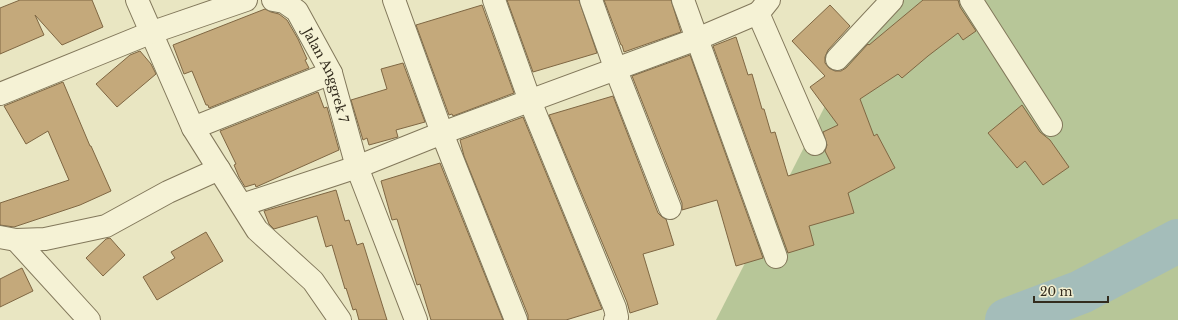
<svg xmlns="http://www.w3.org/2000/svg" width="1178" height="320" viewBox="0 0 1178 320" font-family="'Libre Baskerville',serif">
<rect width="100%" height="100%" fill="#e9e6c2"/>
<path fill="#b7c698" d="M 879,0 L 1178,0 L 1178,320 L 716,320 Z"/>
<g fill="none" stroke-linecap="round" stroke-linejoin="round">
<path stroke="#a4bdba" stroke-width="44" d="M 1007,320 L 1081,292 L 1178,241"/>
</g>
<g fill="#c4a97b" stroke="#7f6743">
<path d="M 20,0 L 92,0 L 103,27 L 62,45 L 35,15 L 44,35 L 0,54 L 0,8 Z"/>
<path d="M 507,0 L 579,0 L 597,53 L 533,72 Z"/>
<path d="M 604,0 L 671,0 L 681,32 L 624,52 L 622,45 L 621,45 Z"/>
<path d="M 923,0 L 958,0 L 960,7 L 976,31 L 963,40 L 958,33 L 928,56 L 902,78 L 898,74 L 860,99 L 874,136 L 877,134 L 895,168 L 848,193 L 854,213 L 809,226 L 814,245 L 788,253 L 713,46 L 736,37 L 748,75 L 752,74 L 762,109 L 764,109 L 771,133 L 775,132 L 788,176 L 831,163 L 825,151 L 827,145 L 823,132 L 838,125 L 810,87 L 825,76 L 792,41 L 830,5 L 850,26 L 828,50 L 825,57 L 825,63 L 829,68 L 835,71 L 841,71 L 846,68 L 868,44 L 869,45 Z"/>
<path d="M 482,5 L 514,93 L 453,116 L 452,114 L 449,115 L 416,25 Z"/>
<path d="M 265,9 L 271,12 L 279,14 L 287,20 L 298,39 L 307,59 L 305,60 L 309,68 L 209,108 L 208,105 L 206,105 L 192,71 L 184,74 L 173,45 Z"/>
<path d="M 140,51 L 151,64 L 156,74 L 117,107 L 96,84 L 130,55 Z"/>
<path d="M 690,55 L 763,258 L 736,266 L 717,200 L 682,210 L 682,203 L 632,76 Z"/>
<path d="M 403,63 L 425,122 L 396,130 L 398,137 L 369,145 L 367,138 L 363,140 L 351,100 L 387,89 L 381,69 Z"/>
<path d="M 63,82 L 90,146 L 91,146 L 111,191 L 80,205 L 14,227 L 0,225 L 0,203 L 69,180 L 48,131 L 26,144 L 4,106 Z"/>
<path d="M 318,92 L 324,108 L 327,107 L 339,150 L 256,187 L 255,184 L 245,187 L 239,177 L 234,165 L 236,164 L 220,131 Z"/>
<path d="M 613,96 L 658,213 L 662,217 L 666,219 L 674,245 L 643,254 L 658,304 L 630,313 L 627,302 L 549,115 Z"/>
<path d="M 1022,105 L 1040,132 L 1050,140 L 1069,167 L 1043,185 L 1025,161 L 1017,168 L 988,133 Z"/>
<path d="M 523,117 L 602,309 L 566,320 L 528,320 L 528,315 L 464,156 L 460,140 Z"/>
<path d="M 440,163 L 503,320 L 431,320 L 420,284 L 417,285 L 397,219 L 392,220 L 381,181 Z"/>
<path d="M 336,190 L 345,221 L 349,220 L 357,245 L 363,243 L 387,320 L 359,320 L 356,309 L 353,310 L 346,288 L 345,289 L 332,245 L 326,247 L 317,216 L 274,229 L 269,224 L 264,211 Z"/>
<path d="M 206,232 L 223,261 L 157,300 L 143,277 L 175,258 L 171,252 Z"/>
<path d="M 110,238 L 125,255 L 103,276 L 86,258 L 106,239 Z"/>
<path d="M 22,268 L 33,291 L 0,307 L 0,279 Z"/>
</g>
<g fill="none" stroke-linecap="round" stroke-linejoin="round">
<g stroke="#82785b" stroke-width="24">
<g id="minor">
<path d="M 137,0 L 193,128 L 257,230 L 313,281 L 340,320"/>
<path id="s1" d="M 273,0 L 284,2 L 297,11 L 331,73 L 357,167 L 416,320"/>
<path d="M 394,0 L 442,133 L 516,320"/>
<path d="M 494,0 L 530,101 L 615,308 L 617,317 L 615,320"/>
<path d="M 591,0 L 616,70 L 670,208"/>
<path d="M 683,0 L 776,257"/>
<path d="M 971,0 L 1051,125"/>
<path d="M 758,13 L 815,144"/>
<path d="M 837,59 L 892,0"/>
<path d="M 0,94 L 150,33 L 246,0"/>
<path d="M 193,128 L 331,73"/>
<path d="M 242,205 L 357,167 L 442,133 L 697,39 L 758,13 L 761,10 L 769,0"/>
<path d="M 0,237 L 16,240 L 45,239 L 106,226 L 168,192 L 219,169"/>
<path d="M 16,240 L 89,320"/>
</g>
</g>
<use href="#minor" stroke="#f5f2d5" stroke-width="22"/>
</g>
<g text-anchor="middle" stroke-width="3" stroke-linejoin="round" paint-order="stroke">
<g font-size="13" fill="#332c1e" stroke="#f2efd1">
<text dy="5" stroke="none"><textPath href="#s1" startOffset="98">Jalan Anggrek 7</textPath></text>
</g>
</g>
<path d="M1034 296v6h74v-6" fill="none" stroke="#332c1e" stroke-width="2"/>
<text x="1040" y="296" font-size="12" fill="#332c1e" stroke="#f2efd1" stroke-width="3" paint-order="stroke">20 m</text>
</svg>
